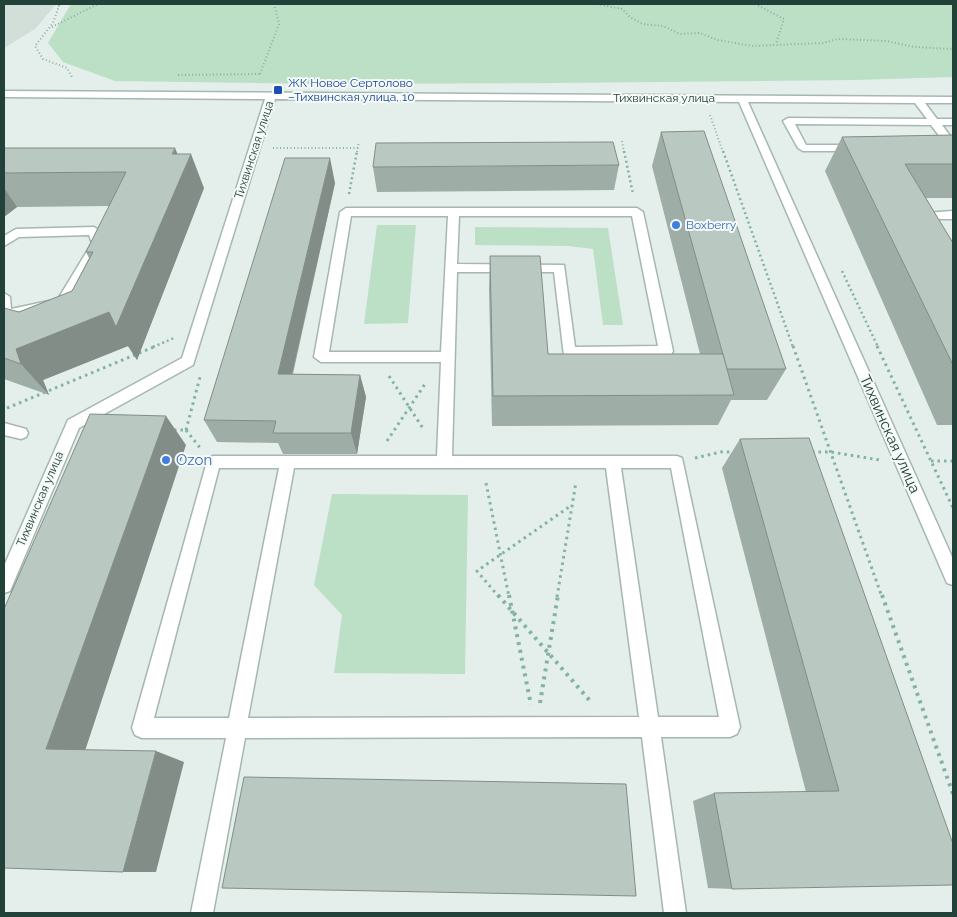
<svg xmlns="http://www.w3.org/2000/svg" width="957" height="917" viewBox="0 0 957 917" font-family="Raleway,sans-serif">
<rect width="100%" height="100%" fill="#e4eeea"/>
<path fill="#d2ded8" d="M 4,4 L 56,4 L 35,29 L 4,48 Z"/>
<g fill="#bce0c5">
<path d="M 71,4 L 953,4 L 953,77 L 856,80 L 555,83 L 322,84 L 115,81 L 63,62 L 48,43 Z"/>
<path d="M 377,225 L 416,225 L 408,323 L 364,324 Z"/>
<path d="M 475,227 L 608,228 L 623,325 L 603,325 L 593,249 L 568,246 L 475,245 Z"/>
<path d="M 332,494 L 468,495 L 465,674 L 334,673 L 342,615 L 314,585 Z"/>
</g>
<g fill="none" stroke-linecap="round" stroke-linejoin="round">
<g stroke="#a6b7b1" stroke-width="3">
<g id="minor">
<path d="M 4,91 L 953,97 L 953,103 L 925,103 L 937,119 L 953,119 L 953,125 L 942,125 L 953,140 L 953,150 L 949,149 L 931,125 L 795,124 L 806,145 L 857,145 L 862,148 L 857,151 L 803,151 L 798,148 L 783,121 L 788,118 L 927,119 L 915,103 L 748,102 L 953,559 L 953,585 L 947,583 L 739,102 L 275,99 L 193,365 L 79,428 L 10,591 L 4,593 L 4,566 L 68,420 L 182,358 L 265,99 L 4,97 Z"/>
<path d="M 346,208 L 637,208 L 643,212 L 673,351 L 671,355 L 564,356 L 554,272 L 457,272 L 452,456 L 677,456 L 682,458 L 740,727 L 737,734 L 730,737 L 661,737 L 686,913 L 664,913 L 642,737 L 245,738 L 213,913 L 191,913 L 226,738 L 142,738 L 135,735 L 132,728 L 208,458 L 213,456 L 437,456 L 441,362 L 321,362 L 314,357 L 340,212 ZM 351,216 L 448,216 L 441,352 L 329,352 ZM 459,216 L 632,216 L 658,346 L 575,347 L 564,265 L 457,264 ZM 219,468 L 279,468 L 229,718 L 154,718 ZM 294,468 L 606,468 L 639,717 L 248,718 ZM 621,468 L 671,468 L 719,717 L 658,717 Z"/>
<path d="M 953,211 L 953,219 L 932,219 L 928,227 L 920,227 L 917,222 L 925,213 Z"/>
<path d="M 94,227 L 100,231 L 104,243 L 66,306 L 4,320 L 4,293 L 10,297 L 11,309 L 58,299 L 92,243 L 89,235 L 19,237 L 4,246 L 4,236 L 16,229 Z"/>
<path d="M 4,423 L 26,429 L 28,433 L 26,437 L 21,439 L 4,435 Z"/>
</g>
</g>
<g stroke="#83b3a3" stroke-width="2" stroke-dasharray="1 2.5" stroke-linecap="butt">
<path d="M 55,4 L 59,6 L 53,23 L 35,46 L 43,59 L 67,68 L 72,77"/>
<path d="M 597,4 L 622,9 L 630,17 L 643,24 L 663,26 L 680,34 L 700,33 L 718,40 L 752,46 L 823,43 L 838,39 L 887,41 L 914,47 L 953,49"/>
<path d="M 755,4 L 784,19 L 776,44"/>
<path d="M 52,27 L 98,4"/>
<path d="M 260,74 L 279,24 L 274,4"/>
<path d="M 178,75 L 260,74"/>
<path d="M 710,115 L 723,152"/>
<path d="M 622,141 L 624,152"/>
<path d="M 273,148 L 358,148"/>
<path d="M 357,152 L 359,142"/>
</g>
<g stroke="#83b3a3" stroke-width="2.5" stroke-dasharray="2 3" stroke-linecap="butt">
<path d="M 624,151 L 633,194"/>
<path d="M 723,151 L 793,347"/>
<path d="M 349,194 L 357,151"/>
<path d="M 842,271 L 878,347"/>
<path d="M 153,347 L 174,338"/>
</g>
<g stroke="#83b3a3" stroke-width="3" stroke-dasharray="2.5 4" stroke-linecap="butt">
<path d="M 793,346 L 882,597"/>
<path d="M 877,346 L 953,508"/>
<path d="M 389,376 L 424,430"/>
<path d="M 7,408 L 156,346"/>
<path d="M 174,430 L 186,430"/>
<path d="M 186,430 L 200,377"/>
<path d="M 186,430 L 201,449"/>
<path d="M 387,441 L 425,384"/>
<path d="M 812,452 L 831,452 L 880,460"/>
<path d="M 695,458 L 721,452 L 735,452"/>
<path d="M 931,461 L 953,461"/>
<path d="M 486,483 L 509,597"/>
<path d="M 499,597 L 477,571 L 572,505"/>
<path d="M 557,597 L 576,482"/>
</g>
<g stroke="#83b3a3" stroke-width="4" stroke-dasharray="3 5" stroke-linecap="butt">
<path d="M 498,595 L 591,702"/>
<path d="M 509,595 L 531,705"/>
<path d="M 882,595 L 953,794"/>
<path d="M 540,703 L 558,595"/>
</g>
<use href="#minor" fill="#fff" fill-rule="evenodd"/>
</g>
<g fill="#9fada7">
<path d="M 661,132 L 786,369 L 767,400 L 731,400 L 718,425 L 492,426 L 489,289 L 490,256 L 548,354 L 700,354 L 652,166 Z"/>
<path d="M 953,135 L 953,198 L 926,198 L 953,243 L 953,425 L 937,425 L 825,171 L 842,137 Z"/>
<path d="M 4,148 L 177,154 L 204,188 L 137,360 L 128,346 L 43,380 L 49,395 L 4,379 L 4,308 L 19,312 L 72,291 L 89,258 L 86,252 L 109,206 L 17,207 L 4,217 Z"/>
<path d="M 619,165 L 614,190 L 377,192 L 373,167 Z"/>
<path d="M 335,183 L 293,374 L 360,375 L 366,397 L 357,454 L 283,454 L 278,443 L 217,442 L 204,420 Z"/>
<path d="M 740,439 L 953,844 L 732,889 L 708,888 L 693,801 L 714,793 L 806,792 L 722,468 Z"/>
</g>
<g fill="#828d88">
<path d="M 175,148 L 184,170 L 191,154 L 204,188 L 137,360 L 128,346 L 43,380 L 49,395 L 21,364 L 16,349 L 109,312 Z"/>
<path d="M 330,158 L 335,183 L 287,397 L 278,374 Z"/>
<path d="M 4,188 L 17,207 L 4,217 Z"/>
<path d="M 360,375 L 366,397 L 357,454 L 351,433 Z"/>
<path d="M 166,416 L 186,445 L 82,760 L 46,749 Z"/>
<path d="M 156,751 L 184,762 L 156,872 L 123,872 Z"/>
</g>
<g fill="#b9c9c2" stroke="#828d88">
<path d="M 704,131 L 786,369 L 727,369 L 661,132 Z"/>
<path d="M 953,135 L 953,164 L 905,164 L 953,243 L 953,365 L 842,137 Z"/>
<path d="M 613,142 L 619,165 L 373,167 L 376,143 Z"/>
<path d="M 4,148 L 175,148 L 172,154 L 191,154 L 116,327 L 109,312 L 16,349 L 21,364 L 4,358 L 4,308 L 19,312 L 72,291 L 93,252 L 86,252 L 126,172 L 4,173 Z"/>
<path d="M 285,158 L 330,158 L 278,374 L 360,375 L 351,433 L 273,433 L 276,421 L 204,420 Z"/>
<path d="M 490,256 L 540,256 L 548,354 L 723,354 L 734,395 L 493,396 Z"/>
<path d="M 90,414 L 166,416 L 46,749 L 156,751 L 123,872 L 4,868 L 4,609 Z"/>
<path d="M 809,438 L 953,844 L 953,885 L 732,889 L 714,793 L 839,791 L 740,439 Z"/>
<path d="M 244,777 L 626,784 L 636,896 L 222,888 Z"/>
</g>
<rect fill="#1a4fb4" stroke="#f5faf8" stroke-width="2" x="273" y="85" width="10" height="10" rx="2.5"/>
<g fill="#3f7fe0" stroke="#f5faf8" stroke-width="2">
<circle cx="676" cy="225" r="5"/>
<circle cx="166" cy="460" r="5"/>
</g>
<g text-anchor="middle" stroke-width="4" stroke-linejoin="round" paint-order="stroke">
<g font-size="12" fill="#164399" stroke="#f5faf8" text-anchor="start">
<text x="288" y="87">ЖК Новое Сертолово<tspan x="288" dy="14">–Тихвинская улица, 10</tspan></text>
</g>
<g font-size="12" fill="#224138" stroke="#f5faf8">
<text x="664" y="102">Тихвинская улица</text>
<text transform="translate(254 150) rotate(-72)" y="4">Тихвинская улица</text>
<text transform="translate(40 499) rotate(-67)" y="4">Тихвинская улица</text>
</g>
<g font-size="12" fill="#366cbe" stroke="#f5faf8" text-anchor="start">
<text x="686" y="229">Boxberry</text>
</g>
<g font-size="15" fill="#224138" stroke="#f5faf8">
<text transform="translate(890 434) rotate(66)" y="5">Тихвинская улица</text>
</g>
<g font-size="15" fill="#366cbe" stroke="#f5faf8" text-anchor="start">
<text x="176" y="465">Ozon</text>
</g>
</g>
<rect width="957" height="917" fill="none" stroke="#224138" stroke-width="10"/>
</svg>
